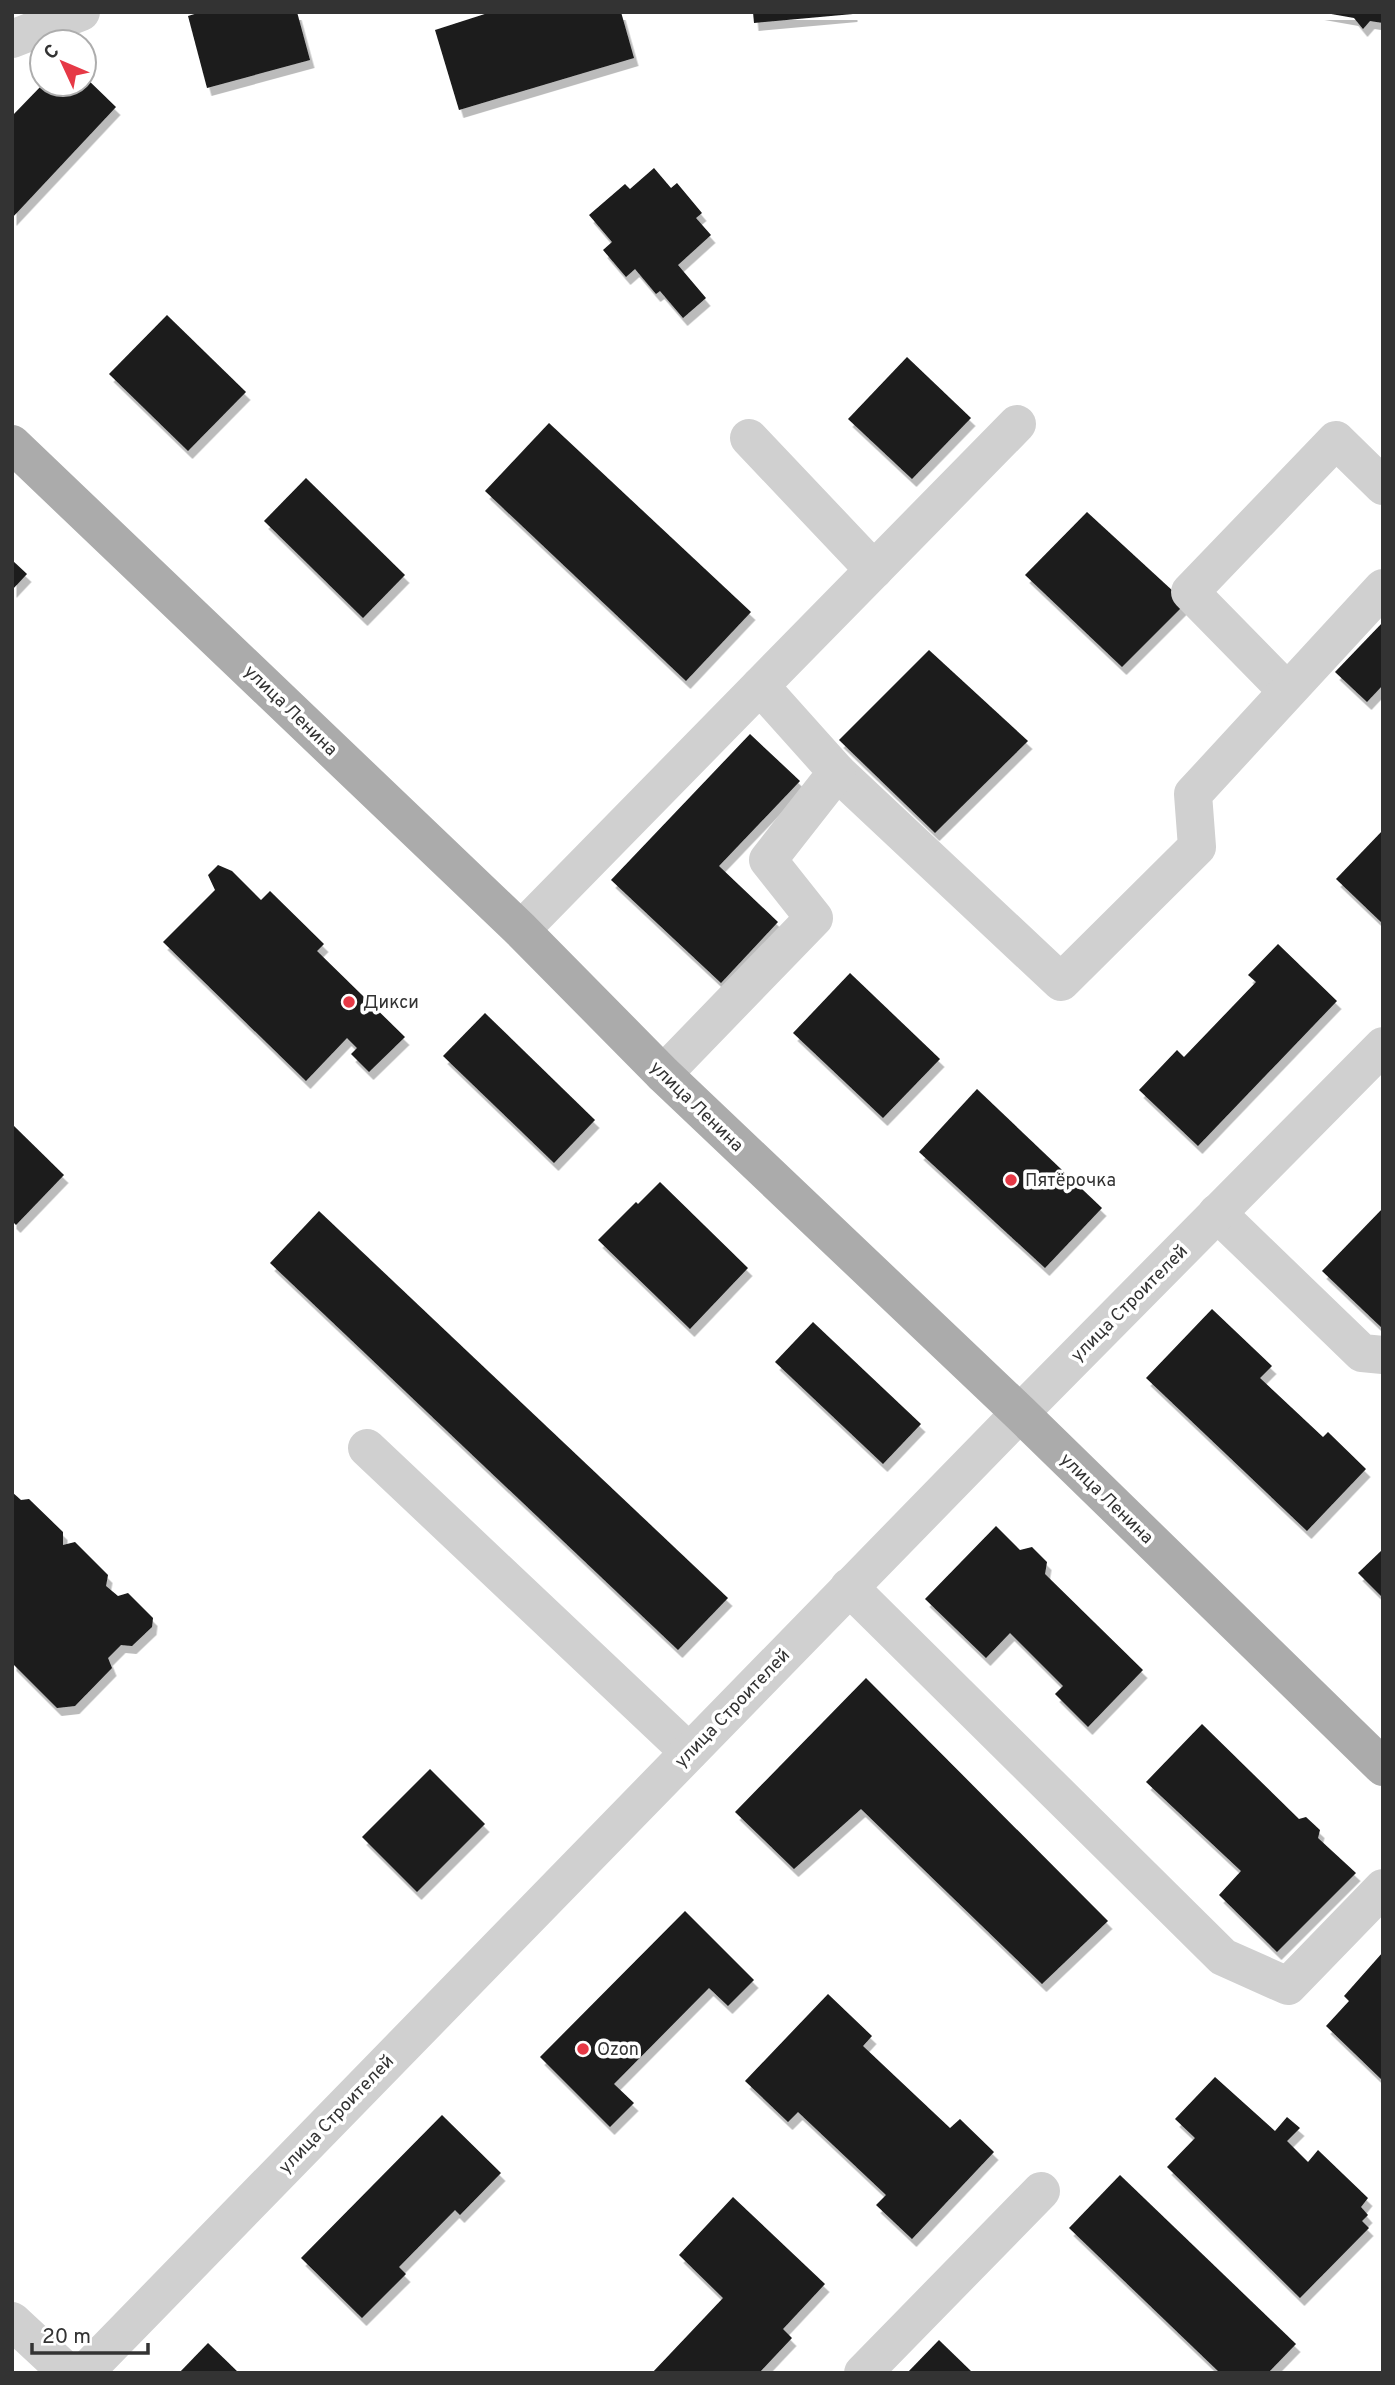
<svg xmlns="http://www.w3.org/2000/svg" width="1395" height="2385" viewBox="0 0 1395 2385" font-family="Overpass,sans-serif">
<defs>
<filter id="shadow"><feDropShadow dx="4.5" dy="8" stdDeviation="0" flood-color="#0004"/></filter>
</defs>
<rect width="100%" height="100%" fill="#fff"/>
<g fill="#1a1a1a" filter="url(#shadow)">
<path d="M 201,12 L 297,12 L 310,60 L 207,88 L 188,16 Z"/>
<path d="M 491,12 L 621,12 L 634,58 L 459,110 L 435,30 Z"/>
<path d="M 753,12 L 853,12 L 853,14 L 754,23 Z"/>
<path d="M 1320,12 L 1383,12 L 1383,23 L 1370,21 L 1363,29 L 1354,18 Z"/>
<path d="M 84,76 L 116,107 L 12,218 L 12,116 L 43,84 L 84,84 Z"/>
<path d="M 654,168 L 671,188 L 677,183 L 702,213 L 696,218 L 711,235 L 678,265 L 706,298 L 683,318 L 660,291 L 656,294 L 635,269 L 626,277 L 603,250 L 612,242 L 589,215 L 625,184 L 630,189 Z"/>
<path d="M 167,315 L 246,392 L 188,451 L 109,374 Z"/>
<path d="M 907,357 L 971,418 L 912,479 L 848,419 Z"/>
<path d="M 549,423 L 751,612 L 686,681 L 485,491 Z"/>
<path d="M 306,478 L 405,575 L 363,618 L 264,521 Z"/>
<path d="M 1087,512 L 1186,603 L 1122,667 L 1025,575 Z"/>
<path d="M 12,560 L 27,574 L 12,590 Z"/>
<path d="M 1383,622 L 1383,685 L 1367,702 L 1335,672 Z"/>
<path d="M 929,650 L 1028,741 L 935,833 L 839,740 Z"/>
<path d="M 750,734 L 800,781 L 719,866 L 778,922 L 721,983 L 611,880 Z"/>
<path d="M 1383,830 L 1383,924 L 1336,879 Z"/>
<path d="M 218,865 L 232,871 L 261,900 L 270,891 L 324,944 L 317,951 L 405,1037 L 369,1072 L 351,1054 L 357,1048 L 347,1038 L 306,1081 L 163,942 L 215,890 L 208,875 Z"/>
<path d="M 1278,944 L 1337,1001 L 1198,1146 L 1139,1090 L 1177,1050 L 1184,1057 L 1256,982 L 1248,975 Z"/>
<path d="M 850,973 L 940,1059 L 883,1118 L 793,1033 Z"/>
<path d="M 485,1013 L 595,1120 L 554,1163 L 443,1056 Z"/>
<path d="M 977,1089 L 1102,1208 L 1045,1268 L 919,1152 Z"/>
<path d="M 12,1124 L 64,1175 L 16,1225 L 12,1221 Z"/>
<path d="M 660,1182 L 748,1268 L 690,1329 L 598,1240 L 636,1202 L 638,1204 Z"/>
<path d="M 1383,1208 L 1383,1329 L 1322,1271 Z"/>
<path d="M 319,1211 L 728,1598 L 678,1650 L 270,1263 Z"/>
<path d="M 1212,1309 L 1272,1366 L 1260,1378 L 1323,1437 L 1328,1432 L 1366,1469 L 1307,1531 L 1146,1378 Z"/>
<path d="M 813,1322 L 921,1424 L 883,1464 L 775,1362 Z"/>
<path d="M 12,1492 L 21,1500 L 29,1499 L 63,1532 L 63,1545 L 75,1542 L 108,1575 L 106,1586 L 118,1596 L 128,1593 L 153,1618 L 152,1627 L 132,1646 L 121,1645 L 108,1658 L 112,1668 L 75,1706 L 57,1708 L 12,1663 Z"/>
<path d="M 996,1526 L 1020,1550 L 1032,1547 L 1047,1562 L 1045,1574 L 1143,1670 L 1088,1727 L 1055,1694 L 1063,1686 L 1010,1633 L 986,1658 L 925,1599 Z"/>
<path d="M 1383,1549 L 1383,1598 L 1358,1573 Z"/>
<path d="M 866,1678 L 1108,1921 L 1042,1984 L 861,1809 L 794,1869 L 735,1812 Z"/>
<path d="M 1202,1724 L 1299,1819 L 1306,1817 L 1320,1830 L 1318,1838 L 1356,1873 L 1277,1952 L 1219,1895 L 1241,1871 L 1146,1782 Z"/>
<path d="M 430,1769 L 485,1824 L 417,1892 L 362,1837 Z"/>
<path d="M 685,1911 L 754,1980 L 728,2006 L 709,1988 L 614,2084 L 634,2103 L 610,2127 L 540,2057 Z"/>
<path d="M 1383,1952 L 1383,2081 L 1326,2026 L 1349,2001 L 1344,1996 Z"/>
<path d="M 828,1994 L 872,2036 L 863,2046 L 950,2128 L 960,2119 L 994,2152 L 912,2239 L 876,2205 L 886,2195 L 798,2112 L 788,2122 L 745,2081 Z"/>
<path d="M 1215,2077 L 1275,2131 L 1287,2117 L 1300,2128 L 1287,2141 L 1308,2162 L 1318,2150 L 1368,2198 L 1361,2207 L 1368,2215 L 1362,2221 L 1369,2228 L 1300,2298 L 1167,2167 L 1195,2138 L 1175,2119 Z"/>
<path d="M 442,2115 L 501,2173 L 460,2215 L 455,2210 L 399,2267 L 406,2274 L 362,2318 L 301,2258 Z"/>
<path d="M 1120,2175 L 1296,2344 L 1268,2373 L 1220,2373 L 1069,2228 Z"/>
<path d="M 733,2197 L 825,2284 L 783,2329 L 792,2338 L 759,2373 L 652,2373 L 723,2298 L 679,2255 Z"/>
<path d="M 939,2340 L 973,2373 L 907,2373 Z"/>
<path d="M 208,2343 L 239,2373 L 179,2373 Z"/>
</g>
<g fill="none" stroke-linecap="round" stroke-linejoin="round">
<g stroke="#d0d0d0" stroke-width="38">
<path d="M 12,39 L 81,12"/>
<path d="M 749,438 L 874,570"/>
<path d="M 760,686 L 1017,424"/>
<path d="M 1287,691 L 1190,592 L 1336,440 L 1383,486"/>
<path d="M 837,772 L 1061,982 L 1197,847 L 1193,794 L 1383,588"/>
<path d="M 521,930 L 760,686 L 837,772 L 768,860 L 814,918 L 663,1074"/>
<path d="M 1217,1213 L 1362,1353 L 1383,1355"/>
<path d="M 367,1448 L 689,1752"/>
<path d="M 849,1587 L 1223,1957 L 1288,1986 L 1383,1888"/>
<path d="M 12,2321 L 68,2373"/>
<path d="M 84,2373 L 1020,1413 L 1383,1046"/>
<path d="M 863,2373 L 1041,2191"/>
</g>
<path stroke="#ababab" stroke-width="38" d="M 12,444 L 521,930 L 663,1074 L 1020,1413 L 1383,1767"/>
</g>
<g fill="#e63946" stroke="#fff" stroke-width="2.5">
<circle cx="349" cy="1002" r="7"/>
<circle cx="1011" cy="1180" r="7"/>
<circle cx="583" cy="2049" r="7"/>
</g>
<g text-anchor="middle" stroke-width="7" stroke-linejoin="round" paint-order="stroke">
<g font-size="18" fill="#333" stroke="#fff">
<text transform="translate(291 710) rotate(44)" y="6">улица Ленина</text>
<text transform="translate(697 1106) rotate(44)" y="6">улица Ленина</text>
<text transform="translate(1129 1303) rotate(-45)" y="6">улица Строителей</text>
<text transform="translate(1107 1498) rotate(44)" y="6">улица Ленина</text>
<text transform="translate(732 1708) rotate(-46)" y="6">улица Строителей</text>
<text transform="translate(336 2114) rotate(-46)" y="6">улица Строителей</text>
</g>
<g font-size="18" fill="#333" stroke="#fff" text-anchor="start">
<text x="363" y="1008">Дикси</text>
<text x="1025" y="1186">Пятёрочка</text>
<text x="597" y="2055">Ozon</text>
</g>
</g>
<rect width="1395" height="2385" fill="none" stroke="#333333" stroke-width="28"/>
<g transform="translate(63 63) rotate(314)"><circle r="33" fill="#ffffff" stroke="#adadad" stroke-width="2"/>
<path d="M0-5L12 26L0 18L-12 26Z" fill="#e63946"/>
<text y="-10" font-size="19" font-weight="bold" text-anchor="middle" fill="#333333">С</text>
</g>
<path d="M32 2343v10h116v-10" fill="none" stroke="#333333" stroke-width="3.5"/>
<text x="42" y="2343" font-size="21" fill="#333333" stroke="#ffffff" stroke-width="5" paint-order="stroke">20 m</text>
</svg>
